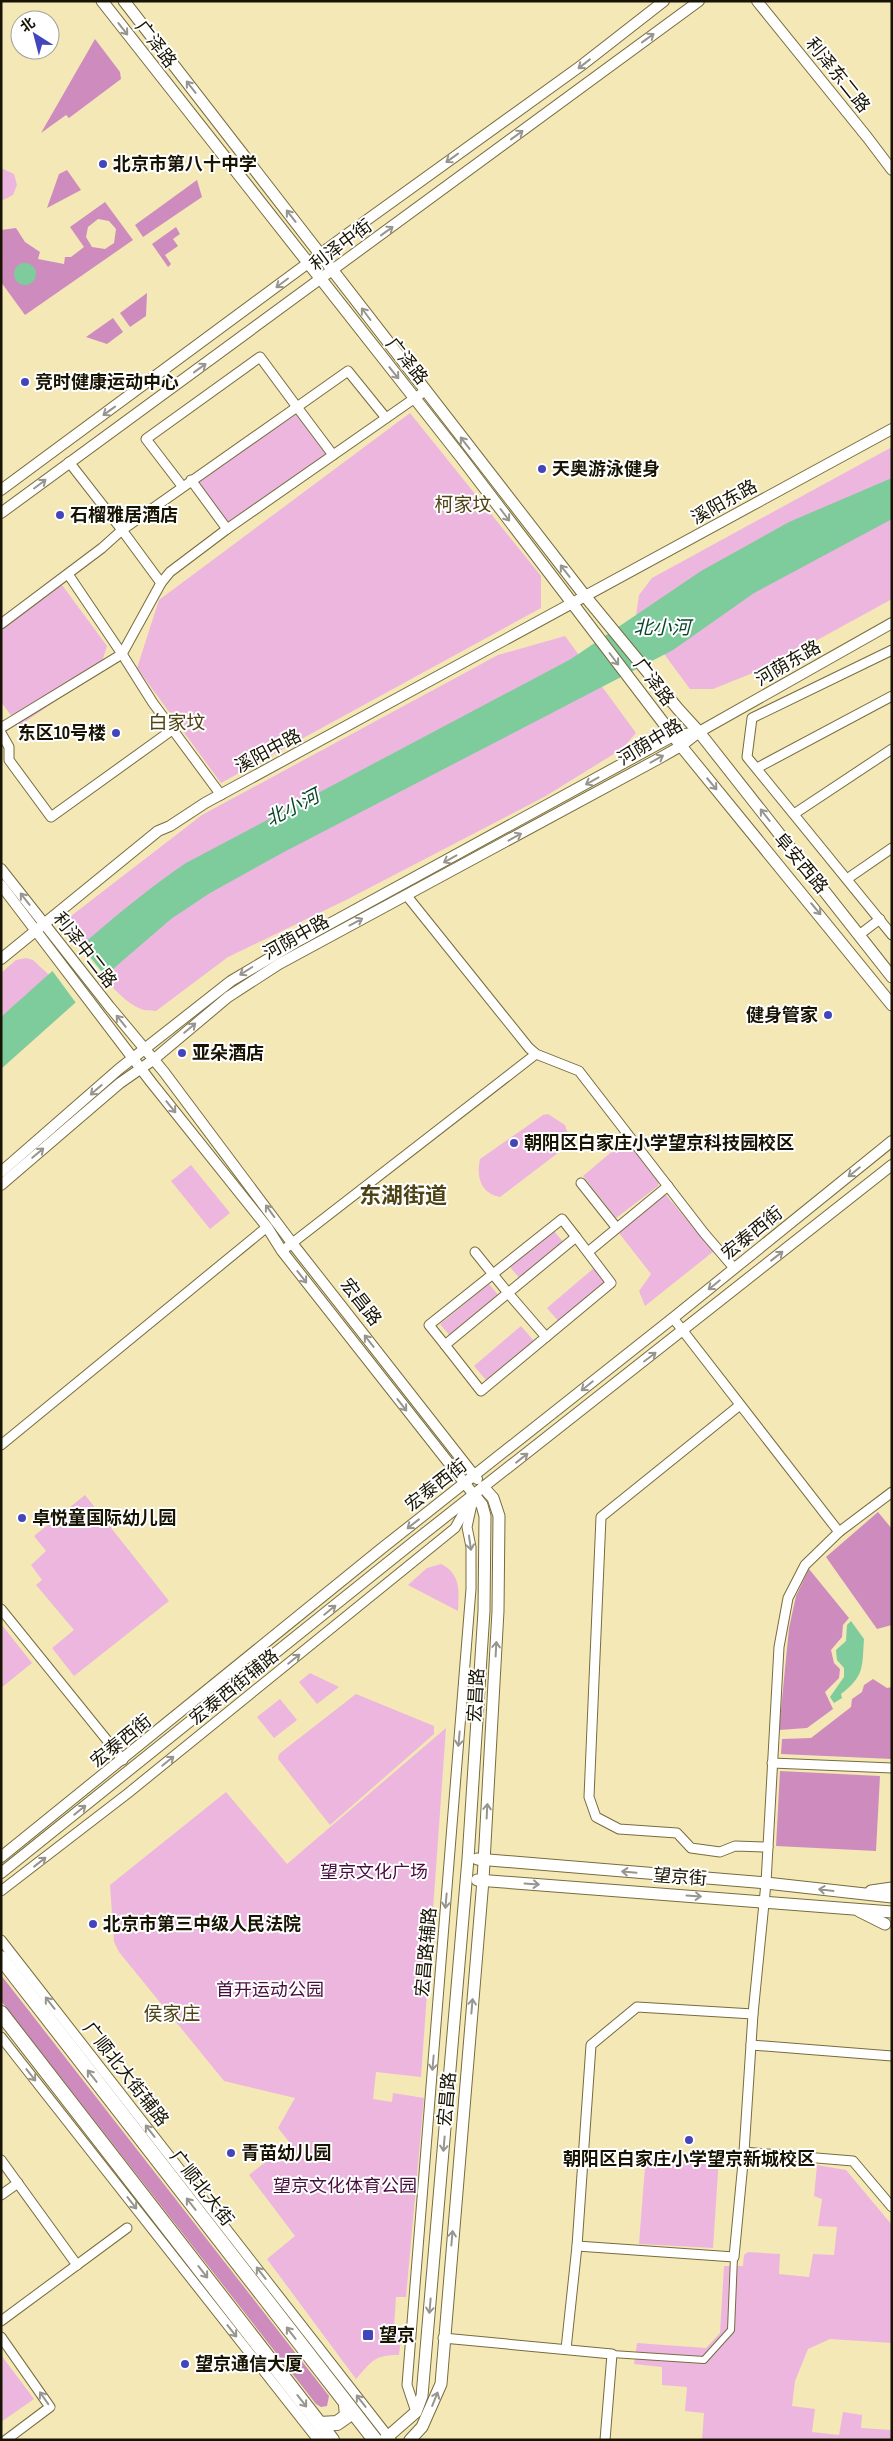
<svg xmlns="http://www.w3.org/2000/svg" width="893" height="2441" viewBox="0 0 893 2441" font-family="'Archivo Narrow','Noto Sans SC',sans-serif">
<rect width="100%" height="100%" fill="#f4e8b6"/>
<g fill="#edb6df">
<path d="M 1,168 L 14,174 L 17,185 L 13,195 L 1,201 Z"/>
<path d="M 296,409 L 330,454 L 226,526 L 195,484 Z"/>
<path d="M 410,413 L 541,576 L 541,608 L 221,783 L 137,668 L 159,600 Z"/>
<path d="M 892,447 L 892,599 L 768,667 L 713,689 L 690,689 L 636,616 L 639,595 L 652,578 Z"/>
<path d="M 62,585 L 107,646 L 99,671 L 19,726 L 1,702 L 1,630 Z"/>
<path d="M 565,636 L 636,733 L 622,749 L 544,797 L 346,900 L 228,957 L 156,1011 C 151,1010 145,1011 141,1009 C 113,998 87,952 68,929 L 71,916 L 202,815 L 498,655 Z"/>
<path d="M 26,958 L 33,960 L 49,975 L 1,1017 L 1,973 L 16,960 Z"/>
<path d="M 548,1114 L 565,1125 L 571,1143 L 500,1197 C 481,1194 476,1177 480,1159 L 543,1115 Z"/>
<path d="M 628,1138 L 659,1179 L 658,1186 L 616,1218 L 583,1176 Z"/>
<path d="M 191,1165 L 230,1213 L 210,1229 L 171,1181 Z"/>
<path d="M 665,1194 L 714,1251 L 645,1306 L 639,1291 L 651,1274 L 619,1233 Z"/>
<path d="M 554,1231 L 564,1243 L 520,1279 L 510,1267 Z"/>
<path d="M 594,1268 L 607,1283 L 560,1323 L 547,1308 Z"/>
<path d="M 489,1284 L 500,1297 L 451,1337 L 440,1324 Z"/>
<path d="M 521,1326 L 534,1341 L 487,1381 L 474,1366 Z"/>
<path d="M 85,1495 L 169,1601 L 74,1676 L 52,1648 L 74,1630 L 36,1585 L 42,1580 L 31,1565 L 46,1551 L 34,1536 Z"/>
<path d="M 441,1564 C 461,1574 459,1591 458,1611 L 408,1585 L 427,1568 Z"/>
<path d="M 1,1624 L 32,1663 L 1,1688 Z"/>
<path d="M 310,1673 L 339,1687 L 317,1704 L 299,1682 Z"/>
<path d="M 356,1694 L 434,1726 L 434,1734 L 330,1825 L 278,1759 L 279,1754 Z"/>
<path d="M 280,1699 L 297,1720 L 274,1738 L 257,1717 Z"/>
<path d="M 446,1728 L 421,2077 L 376,2072 L 373,2099 L 392,2102 L 393,2093 L 424,2098 L 406,2297 L 396,2297 L 394,2327 L 402,2328 L 399,2355 C 374,2355 372,2361 356,2379 L 267,2259 L 295,2236 L 249,2175 L 290,2143 L 278,2128 L 295,2098 L 224,2081 L 119,1952 L 114,1942 L 110,1885 L 226,1792 L 287,1864 Z"/>
<path d="M 646,2154 L 719,2157 L 713,2248 L 639,2244 Z"/>
<path d="M 817,2165 L 846,2170 L 892,2225 L 892,2343 L 830,2339 L 808,2349 L 795,2381 L 792,2406 L 815,2409 L 812,2432 L 839,2435 L 843,2412 L 862,2415 L 861,2428 L 892,2430 L 892,2440 L 702,2440 L 704,2413 L 685,2411 L 687,2387 L 662,2385 L 662,2367 L 634,2364 L 637,2343 L 706,2348 L 720,2333 L 724,2266 L 743,2266 L 744,2255 L 748,2252 L 780,2254 L 779,2274 L 809,2277 L 813,2254 L 834,2255 L 837,2227 L 818,2226 L 822,2199 L 814,2196 Z"/>
<path d="M 1,2355 L 34,2399 L 1,2422 Z"/>
</g>
<g fill="#ce8cbe" fill-rule="evenodd">
<path d="M 95,39 L 120,72 L 121,79 L 69,118 L 66,115 L 41,133 Z"/>
<path d="M 67,170 L 81,190 L 47,208 L 59,174 Z"/>
<path d="M 197,180 L 202,197 L 143,237 L 135,225 Z"/>
<path d="M 105,202 L 133,240 L 25,315 L 1,282 L 1,230 L 16,228 L 25,242 L 40,252 L 38,259 L 64,264 L 65,257 L 71,257 L 84,247 L 70,227 ZM 98,219 L 109,221 L 116,229 L 114,243 L 105,249 L 92,247 L 86,237 L 88,227 Z"/>
<path d="M 176,227 L 180,234 L 173,239 L 178,246 L 165,255 L 171,264 L 168,267 L 152,244 Z"/>
<path d="M 147,293 L 146,316 L 130,327 L 120,313 Z"/>
<path d="M 113,318 L 123,332 L 107,344 L 86,337 Z"/>
<path d="M 878,1512 L 892,1529 L 892,1625 L 877,1629 L 826,1557 Z"/>
<path d="M 809,1569 L 849,1618 L 843,1625 L 842,1637 L 831,1650 L 834,1663 L 840,1669 L 839,1678 L 825,1692 L 833,1709 L 807,1728 L 779,1730 L 789,1628 L 796,1596 Z"/>
<path d="M 873,1679 L 887,1688 L 892,1687 L 892,1759 L 781,1754 L 782,1739 L 811,1738 L 851,1707 L 852,1699 L 862,1692 L 864,1685 Z"/>
<path d="M 780,1771 L 880,1776 L 876,1851 L 776,1846 Z"/>
<path d="M 1,1975 L 329,2396 L 327,2406 L 321,2407 L 316,2404 L 1,2001 Z"/>
</g>
<g fill="#7ecb9b">
<circle cx="25" cy="274" r="11"/>
<path d="M 892,478 L 892,519 L 754,593 L 673,650 L 284,852 L 210,893 L 171,919 L 121,962 L 1,1069 L 1,1017 C 62,963 120,908 186,863 L 571,659 L 701,571 L 789,522 Z"/>
<path d="M 851,1621 L 864,1639 C 862,1666 865,1676 841,1694 L 842,1698 L 834,1703 L 830,1697 L 844,1677 L 844,1668 L 837,1660 L 836,1650 L 846,1641 L 847,1625 Z"/>
</g>
<path fill="#f4e8b6" d="M 79,943 L 106,977 L 76,1003 L 51,969 Z"/>
<g fill="none" stroke-linecap="round" stroke-linejoin="round">
<g stroke="#776c3e" stroke-width="8">
<path id="pedestrian" d="M 612,2354 L 704,2360 L 731,2330 L 734,2257"/>
</g>
<g stroke="#776c3e" stroke-width="11">
<g id="minor">
<path d="M 191,480 L 227,529"/>
<path d="M 182,486 L 146,439 L 260,357 L 297,407 L 348,371 L 386,418"/>
<path d="M 161,583 L 122,530 L 297,407 L 333,455"/>
<path d="M 1,624 L 102,548 L 122,530 L 69,462"/>
<path d="M 892,650 L 752,718 L 747,757 L 892,935"/>
<path d="M 1,728 L 122,654 L 68,574"/>
<path d="M 1,733 L 9,747 L 9,760 L 51,817 L 172,730"/>
<path d="M 757,768 L 892,696"/>
<path d="M 221,795 L 153,703 L 122,654 L 161,583 L 170,572 L 227,529 L 425,391"/>
<path d="M 794,814 L 892,749"/>
<path d="M 847,879 L 892,848"/>
<path d="M 407,896 L 529,1048 L 536,1054 L 579,1071 L 704,1233 L 734,1268"/>
<path d="M 859,935 L 880,919"/>
<path d="M 581,1183 L 616,1227"/>
<path d="M 576,1237 L 611,1283 L 546,1337 L 508,1293 Z"/>
<path d="M 282,1251 L 536,1054"/>
<path d="M 475,1252 L 508,1293 L 445,1345 L 481,1391 L 546,1337"/>
<path d="M 588,1252 L 668,1186"/>
<path d="M 673,1318 L 839,1532"/>
<path d="M 445,1345 L 429,1325 L 562,1219 L 576,1237"/>
<path d="M 740,1405 L 601,1517 L 589,1797 L 596,1817 L 619,1829 L 677,1833 L 691,1848 L 720,1852 L 735,1846 L 768,1847"/>
<path d="M 1,1445 L 267,1227"/>
<path d="M 1,1609 L 123,1760"/>
<path d="M 772,1763 L 892,1768"/>
<path d="M 1,1891 L 127,1794 L 455,1528 L 470,1501"/>
<path d="M 1,1940 L 391,2440"/>
<path d="M 1,2037 L 318,2440"/>
<path d="M 751,2045 L 892,2056"/>
<path d="M 744,2152 L 853,2161 L 892,2207"/>
<path d="M 1,2160 L 77,2265"/>
<path d="M 1,2195 L 18,2183"/>
<path d="M 577,2246 L 734,2257 L 744,2152 L 753,2014 L 766,1883 L 779,1647 L 788,1598 L 805,1565 L 839,1532 L 892,1492"/>
<path d="M 1,2321 L 127,2228"/>
<path d="M 1,2337 L 50,2407 L 6,2440"/>
<path d="M 443,2338 L 612,2354 L 605,2440"/>
<path d="M 566,2349 L 577,2246 L 591,2045 L 637,2007 L 753,2014"/>
<path d="M 416,2412 L 407,2385 L 471,1589 L 471,1547 L 467,1527 L 474,1495"/>
</g>
</g>
<g stroke="#776c3e" stroke-width="12">
<g id="tertiary">
<path d="M 757,1 L 867,137 L 892,170"/>
<path d="M 1,490 L 346,235 L 582,65 L 664,1"/>
<path d="M 1,513 L 699,1"/>
<path d="M 1,869 L 109,1006 L 164,1072 L 292,1243 L 477,1479"/>
<path d="M 1,885 L 151,1082 L 267,1227 L 282,1251 L 474,1495"/>
<path d="M 1,959 L 158,831 L 170,826 L 205,803 L 892,429"/>
<path d="M 1,1172 L 119,1069 L 231,981 L 300,940 L 673,736 L 698,732"/>
<path d="M 1,1185 L 120,1083 L 153,1060 L 228,997 L 279,964 L 658,759 L 681,746 L 699,732 L 892,623"/>
<path d="M 1,1857 L 381,1549 L 673,1318 L 892,1141"/>
<path d="M 1,1873 L 416,1540 L 892,1165"/>
</g>
</g>
<g stroke="#776c3e" stroke-width="13">
<g id="secondary">
<path d="M 102,1 L 461,457 L 681,746 L 892,1005"/>
<path d="M 124,1 L 585,596 L 678,709 L 699,732 L 892,977"/>
<path d="M 477,1859 L 766,1883 L 892,1897"/>
<path d="M 477,1880 L 892,1912"/>
<path d="M 871,1891 L 892,1888"/>
<path d="M 859,1911 L 885,1924"/>
<path d="M 384,2440 L 416,2412 L 422,2396 L 468,1859 L 484,1611 L 485,1516 L 482,1505 L 474,1495"/>
<path d="M 410,2440 L 422,2427 L 441,2384 L 483,1880 L 498,1611 L 499,1516 L 493,1498 L 483,1487"/>
</g>
</g>
<g stroke="#776c3e" stroke-width="16">
<g id="primary">
<path d="M 1,1958 L 375,2440"/>
<path d="M 1,2013 L 332,2440"/>
<path d="M 320,2424 L 337,2423 L 347,2416 L 346,2405"/>
</g>
</g>
<use href="#pedestrian" stroke="#fff" stroke-width="6"/>
<use href="#minor" stroke="#fff" stroke-width="9"/>
<use href="#tertiary" stroke="#fff" stroke-width="10"/>
<use href="#secondary" stroke="#fff" stroke-width="11"/>
<use href="#primary" stroke="#fff" stroke-width="14"/>
</g>
<defs><path id="oneway-shaft" d="M-6 0H5M1.5-3L5.5 0L1.5 3" fill="none" stroke-width="1.6" stroke-linecap="round" stroke-linejoin="round" transform="scale(1.25)"/></defs>
<g stroke="#97958e">
<use href="#oneway-shaft" transform="translate(123 29) rotate(52)"/>
<use href="#oneway-shaft" transform="translate(648 38) rotate(-36)"/>
<use href="#oneway-shaft" transform="translate(584 64) rotate(142)"/>
<use href="#oneway-shaft" transform="translate(191 87) rotate(-128)"/>
<use href="#oneway-shaft" transform="translate(517 135) rotate(-36)"/>
<use href="#oneway-shaft" transform="translate(452 158) rotate(144)"/>
<use href="#oneway-shaft" transform="translate(291 216) rotate(-128)"/>
<use href="#oneway-shaft" transform="translate(387 231) rotate(-36)"/>
<use href="#oneway-shaft" transform="translate(282 283) rotate(143)"/>
<use href="#oneway-shaft" transform="translate(366 314) rotate(-127)"/>
<use href="#oneway-shaft" transform="translate(200 368) rotate(-36)"/>
<use href="#oneway-shaft" transform="translate(394 373) rotate(51)"/>
<use href="#oneway-shaft" transform="translate(109 411) rotate(144)"/>
<use href="#oneway-shaft" transform="translate(465 443) rotate(-128)"/>
<use href="#oneway-shaft" transform="translate(40 484) rotate(-37)"/>
<use href="#oneway-shaft" transform="translate(505 515) rotate(53)"/>
<use href="#oneway-shaft" transform="translate(565 571) rotate(-128)"/>
<use href="#oneway-shaft" transform="translate(614 659) rotate(53)"/>
<use href="#oneway-shaft" transform="translate(657 759) rotate(-29)"/>
<use href="#oneway-shaft" transform="translate(592 781) rotate(151)"/>
<use href="#oneway-shaft" transform="translate(712 784) rotate(50)"/>
<use href="#oneway-shaft" transform="translate(765 815) rotate(-128)"/>
<use href="#oneway-shaft" transform="translate(515 837) rotate(-29)"/>
<use href="#oneway-shaft" transform="translate(450 859) rotate(151)"/>
<use href="#oneway-shaft" transform="translate(25 899) rotate(-128)"/>
<use href="#oneway-shaft" transform="translate(816 909) rotate(50)"/>
<use href="#oneway-shaft" transform="translate(356 922) rotate(-28)"/>
<use href="#oneway-shaft" transform="translate(246 971) rotate(148)"/>
<use href="#oneway-shaft" transform="translate(121 1021) rotate(-129)"/>
<use href="#oneway-shaft" transform="translate(190 1028) rotate(-40)"/>
<use href="#oneway-shaft" transform="translate(96 1090) rotate(139)"/>
<use href="#oneway-shaft" transform="translate(171 1107) rotate(51)"/>
<use href="#oneway-shaft" transform="translate(38 1153) rotate(-40)"/>
<use href="#oneway-shaft" transform="translate(854 1172) rotate(141)"/>
<use href="#oneway-shaft" transform="translate(270 1211) rotate(-126)"/>
<use href="#oneway-shaft" transform="translate(777 1256) rotate(-38)"/>
<use href="#oneway-shaft" transform="translate(302 1277) rotate(52)"/>
<use href="#oneway-shaft" transform="translate(714 1285) rotate(141)"/>
<use href="#oneway-shaft" transform="translate(369 1341) rotate(-128)"/>
<use href="#oneway-shaft" transform="translate(650 1357) rotate(-37)"/>
<use href="#oneway-shaft" transform="translate(587 1386) rotate(141)"/>
<use href="#oneway-shaft" transform="translate(402 1405) rotate(52)"/>
<use href="#oneway-shaft" transform="translate(522 1458) rotate(-38)"/>
<use href="#oneway-shaft" transform="translate(413 1524) rotate(142)"/>
<use href="#oneway-shaft" transform="translate(470 1543) rotate(82)"/>
<use href="#oneway-shaft" transform="translate(330 1610) rotate(-39)"/>
<use href="#oneway-shaft" transform="translate(496 1649) rotate(-87)"/>
<use href="#oneway-shaft" transform="translate(294 1659) rotate(-39)"/>
<use href="#oneway-shaft" transform="translate(459 1739) rotate(95)"/>
<use href="#oneway-shaft" transform="translate(168 1761) rotate(-39)"/>
<use href="#oneway-shaft" transform="translate(80 1810) rotate(-39)"/>
<use href="#oneway-shaft" transform="translate(487 1811) rotate(-87)"/>
<use href="#oneway-shaft" transform="translate(40 1862) rotate(-38)"/>
<use href="#oneway-shaft" transform="translate(629 1872) rotate(-175)"/>
<use href="#oneway-shaft" transform="translate(532 1884) rotate(4)"/>
<use href="#oneway-shaft" transform="translate(826 1890) rotate(-173)"/>
<use href="#oneway-shaft" transform="translate(694 1896) rotate(4)"/>
<use href="#oneway-shaft" transform="translate(446 1901) rotate(95)"/>
<use href="#oneway-shaft" transform="translate(50 2003) rotate(-128)"/>
<use href="#oneway-shaft" transform="translate(472 2006) rotate(-85)"/>
<use href="#oneway-shaft" transform="translate(433 2063) rotate(95)"/>
<use href="#oneway-shaft" transform="translate(31 2075) rotate(52)"/>
<use href="#oneway-shaft" transform="translate(92 2076) rotate(-128)"/>
<use href="#oneway-shaft" transform="translate(150 2131) rotate(-128)"/>
<use href="#oneway-shaft" transform="translate(444 2144) rotate(95)"/>
<use href="#oneway-shaft" transform="translate(132 2203) rotate(52)"/>
<use href="#oneway-shaft" transform="translate(191 2204) rotate(-128)"/>
<use href="#oneway-shaft" transform="translate(452 2238) rotate(-85)"/>
<use href="#oneway-shaft" transform="translate(203 2272) rotate(52)"/>
<use href="#oneway-shaft" transform="translate(261 2273) rotate(-128)"/>
<use href="#oneway-shaft" transform="translate(430 2306) rotate(95)"/>
<use href="#oneway-shaft" transform="translate(232 2331) rotate(52)"/>
<use href="#oneway-shaft" transform="translate(291 2333) rotate(-128)"/>
<use href="#oneway-shaft" transform="translate(44 2398) rotate(-125)"/>
<use href="#oneway-shaft" transform="translate(435 2399) rotate(-68)"/>
<use href="#oneway-shaft" transform="translate(302 2401) rotate(52)"/>
<use href="#oneway-shaft" transform="translate(361 2401) rotate(-128)"/>
</g>
<g fill="#4346bb" stroke="#fff" stroke-width="2">
<circle cx="103" cy="164" r="5"/>
<circle cx="25" cy="382" r="5"/>
<circle cx="542" cy="469" r="5"/>
<circle cx="60" cy="515" r="5"/>
<circle cx="116" cy="733" r="5"/>
<circle cx="828" cy="1015" r="5"/>
<circle cx="182" cy="1053" r="5"/>
<circle cx="514" cy="1143" r="5"/>
<circle cx="22" cy="1518" r="5"/>
<circle cx="93" cy="1924" r="5"/>
<circle cx="689" cy="2140" r="5"/>
<circle cx="231" cy="2153" r="5"/>
<rect x="362" y="2329" width="12" height="12" rx="2.5"/>
<circle cx="185" cy="2364" r="5"/>
</g>
<g text-anchor="middle" stroke-width="4" stroke-linejoin="round" paint-order="stroke">
<g font-size="18" fill="#181403" stroke="#fff">
<text transform="translate(156 44) rotate(52)" y="6">广泽路</text>
<text transform="translate(838 75) rotate(51)" y="6">利泽东二路</text>
<text transform="translate(341 245) rotate(-37)" y="6">利泽中街</text>
<text transform="translate(407 361) rotate(51)" y="6">广泽路</text>
<text transform="translate(724 502) rotate(-29)" y="6">溪阳东路</text>
<text transform="translate(788 663) rotate(-30)" y="6">河荫东路</text>
<text transform="translate(654 682) rotate(53)" y="6">广泽路</text>
<text transform="translate(650 742) rotate(-31)" y="6">河荫中路</text>
<text transform="translate(268 751) rotate(-28)" y="6">溪阳中路</text>
<text transform="translate(801 863) rotate(50)" y="6">阜安西路</text>
<text transform="translate(296 937) rotate(-29)" y="6">河荫中路</text>
<text transform="translate(85 950) rotate(52)" y="6">利泽中二路</text>
<text transform="translate(752 1233) rotate(-39)" y="6">宏泰西街</text>
<text transform="translate(361 1302) rotate(52)" y="6">宏昌路</text>
<text transform="translate(436 1485) rotate(-38)" y="6">宏泰西街</text>
<text transform="translate(234 1687) rotate(-39)" y="6">宏泰西街辅路</text>
<text transform="translate(476 1695) rotate(-87)" y="6">宏昌路</text>
<text transform="translate(121 1741) rotate(-39)" y="6">宏泰西街</text>
<text transform="translate(680 1877) rotate(4)" y="6">望京街</text>
<text transform="translate(426 1952) rotate(-85)" y="6">宏昌路辅路</text>
<text transform="translate(126 2074) rotate(52)" y="6">广顺北大街辅路</text>
<text transform="translate(447 2099) rotate(-85)" y="6">宏昌路</text>
<text transform="translate(202 2188) rotate(52)" y="6">广顺北大街</text>
</g>
<g font-size="18" font-weight="bold" fill="#181403" stroke="#fff" text-anchor="start">
<text x="113" y="170">北京市第八十中学</text>
<text x="35" y="388">竞时健康运动中心</text>
<text x="552" y="475">天奥游泳健身</text>
<text x="70" y="521">石榴雅居酒店</text>
<text x="106" y="739" text-anchor="end">东区10号楼</text>
<text x="818" y="1021" text-anchor="end">健身管家</text>
<text x="192" y="1059">亚朵酒店</text>
<text x="524" y="1149">朝阳区白家庄小学望京科技园校区</text>
<text x="32" y="1524">卓悦童国际幼儿园</text>
<text x="103" y="1930">北京市第三中级人民法院</text>
<text x="241" y="2159">青苗幼儿园</text>
<text x="689" y="2165" text-anchor="middle">朝阳区白家庄小学望京新城校区</text>
<text x="379" y="2341">望京</text>
<text x="195" y="2370">望京通信大厦</text>
</g>
<g font-size="18" fill="#470d3e" stroke="#fff">
<text x="374" y="1878">望京文化广场</text>
<text x="270" y="1996">首开运动公园</text>
<text x="345" y="2192">望京文化体育公园</text>
</g>
<g font-size="19" fill="#4e4314" stroke="#fff">
<text x="463" y="511">柯家坟</text>
<text x="177" y="729">白家坟</text>
<text x="172" y="2020">侯家庄</text>
</g>
<g font-size="19" font-style="italic" fill="#084628" stroke="#fff">
<text x="662" y="634">北小河</text>
<text transform="translate(292 807) rotate(-27)" y="7">北小河</text>
</g>
<g font-size="22" font-weight="bold" fill="#4e4314" stroke="#fff">
<text x="403" y="1203">东湖街道</text>
</g>
</g>
<rect width="893" height="2441" fill="none" stroke="#181403" stroke-width="5"/>
<g transform="translate(35 35) rotate(324)"><circle r="24" fill="#ffffff" stroke="#a3a19a"/>
<path d="M0-4L9 19L0 12L-9 19Z" fill="#4346bb"/>
<text y="-8" font-size="14" font-weight="bold" text-anchor="middle" fill="#181403">北</text>
</g>
</svg>
